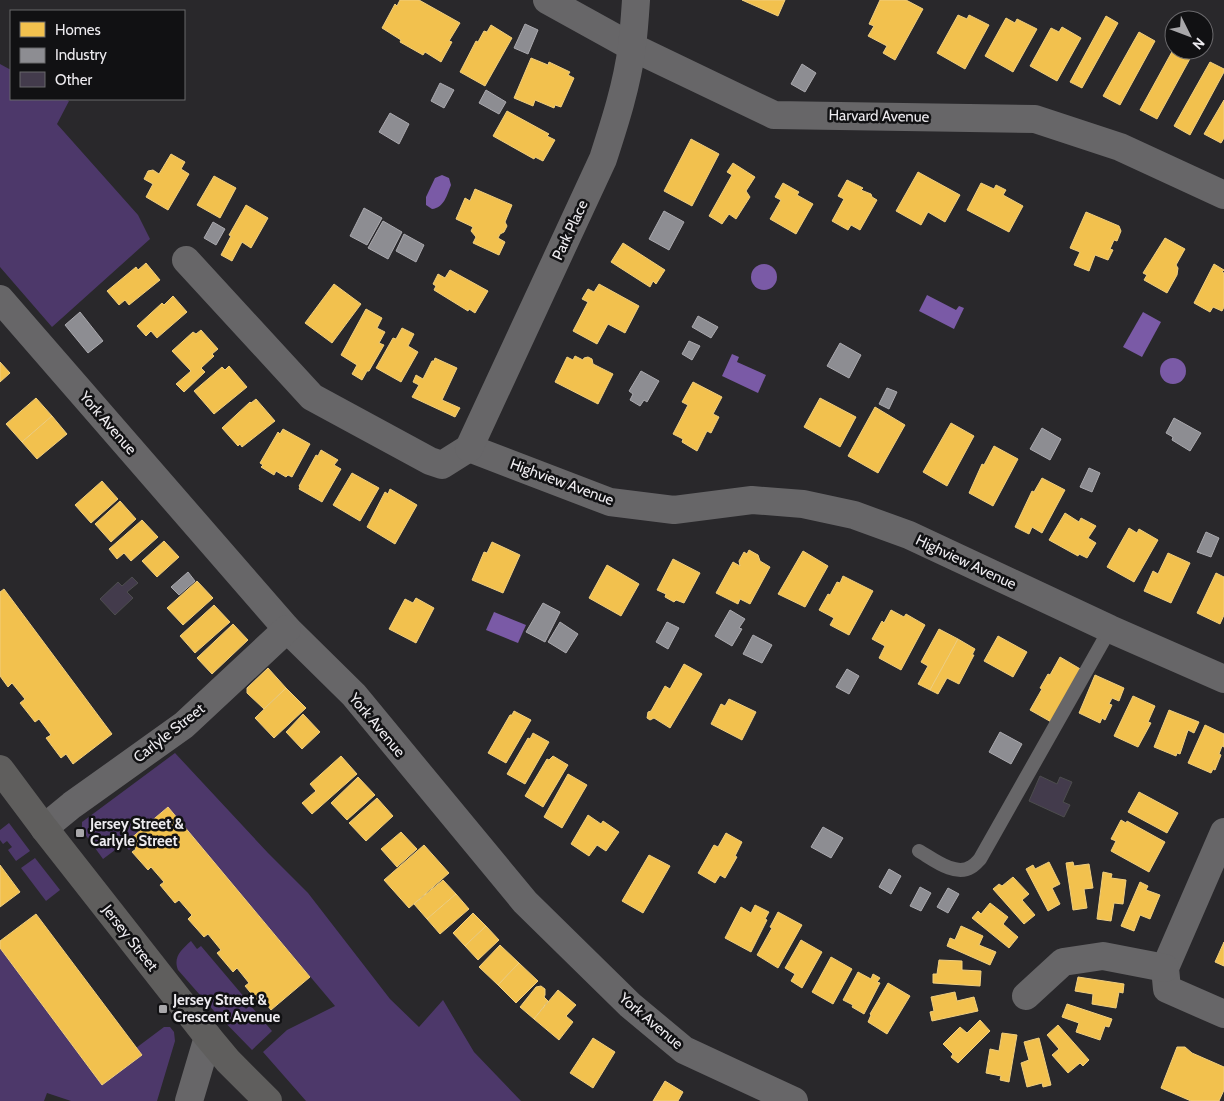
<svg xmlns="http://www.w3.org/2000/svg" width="1224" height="1101" viewBox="0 0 1224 1101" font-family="Cabin,sans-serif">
<rect width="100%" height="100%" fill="#29282b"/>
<g fill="#4d386a">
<path d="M 0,64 L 11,70 L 11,99 L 65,99 L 69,101 L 57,124 L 138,215 L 150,239 L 52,327 L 0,267 Z"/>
<path d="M 175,753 L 268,853 L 308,893 L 390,999 L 419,1027 L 443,1000 L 474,1052 L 521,1101 L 306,1101 L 263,1052 L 287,1030 L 335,1006 L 168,808 L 129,840 L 134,846 L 129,850 L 114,838 L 111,840 L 119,847 L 103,859 L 82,830 L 82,822 Z"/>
<path d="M 9,823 L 30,851 L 16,861 L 8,850 L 12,847 L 7,841 L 3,844 L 0,840 L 0,830 Z"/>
<path d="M 35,858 L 60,890 L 46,901 L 21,868 Z"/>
<path d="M 191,941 L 197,949 L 201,946 L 245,998 L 241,1003 L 246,1009 L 250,1005 L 272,1031 L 252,1050 L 214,1011 L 178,970 C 173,957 181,950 191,941 Z"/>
<path d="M 0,948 L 136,1048 L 164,1027 L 170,1027 L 174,1032 L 175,1041 L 157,1101 L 71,1101 L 47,1093 L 44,1101 L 0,1101 Z"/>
</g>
<g fill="#7a5aa6">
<path d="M 442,175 L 449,178 L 451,185 C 447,195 444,208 432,209 L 426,205 L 426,197 L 435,178 Z"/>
<circle cx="764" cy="277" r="13"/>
<path d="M 927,295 L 956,310 L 959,306 L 964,308 L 954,329 L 919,311 Z"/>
<path d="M 1143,312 L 1161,322 L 1142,357 L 1123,347 Z"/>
<path d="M 732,354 L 739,357 L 737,362 L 766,375 L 758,393 L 722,376 Z"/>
<circle cx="1173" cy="371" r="13"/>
<path d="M 494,612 L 526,625 L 518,643 L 486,630 Z"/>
</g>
<g fill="#f2c14e" stroke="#f0ce7e">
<path d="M 400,0 L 419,0 L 460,23 L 449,41 L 452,42 L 441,62 L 425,52 L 423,55 L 400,42 L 401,40 L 382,28 L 395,4 L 397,6 Z"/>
<path d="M 742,0 L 785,0 L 778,16 Z"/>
<path d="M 880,0 L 906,0 L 923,9 L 895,60 L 883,53 L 887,46 L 868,36 L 874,26 L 869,24 Z"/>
<path d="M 958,15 L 967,19 L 969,15 L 989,25 L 965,69 L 937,53 Z"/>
<path d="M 1106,16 L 1118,23 L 1082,88 L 1070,82 Z"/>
<path d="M 1006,18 L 1015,23 L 1017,19 L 1037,29 L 1013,72 L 985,56 Z"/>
<path d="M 491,25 L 512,38 L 485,86 L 460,72 L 476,41 L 478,42 L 484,31 L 487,32 Z"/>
<path d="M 1062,27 L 1081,38 L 1057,81 L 1030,66 L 1051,28 L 1059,32 Z"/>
<path d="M 1139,32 L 1155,41 L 1120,105 L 1103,96 Z"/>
<path d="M 1174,48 L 1174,50 L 1184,50 L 1192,55 L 1157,119 L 1140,110 Z"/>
<path d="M 531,58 L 548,65 L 549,62 L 570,72 L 568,75 L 574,78 L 561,107 L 555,105 L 554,108 L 535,100 L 533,106 L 514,98 Z"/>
<path d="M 1210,62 L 1224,69 L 1224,72 L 1190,135 L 1174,126 Z"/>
<path d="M 1224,100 L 1224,138 L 1221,143 L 1204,134 Z"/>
<path d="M 507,111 L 549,134 L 547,136 L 555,140 L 543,161 L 535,157 L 534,159 L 493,136 Z"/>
<path d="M 691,139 L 719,154 L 692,206 L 664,191 Z"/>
<path d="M 171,154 L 185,162 L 181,169 L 189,174 L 168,210 L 146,197 L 153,184 L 144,179 L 148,171 L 153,170 L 159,174 Z"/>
<path d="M 733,163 L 755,177 L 746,191 L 750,197 L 736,219 L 729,214 L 722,224 L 709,216 L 732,175 L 727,172 Z"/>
<path d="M 918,172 L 960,195 L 945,222 L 928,212 L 921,225 L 896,211 Z"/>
<path d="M 214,176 L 236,188 L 220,218 L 197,205 Z"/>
<path d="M 847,180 L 863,188 L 861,190 L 871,194 L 872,197 L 877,200 L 860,230 L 851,225 L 848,230 L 832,221 L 844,199 L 838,196 Z"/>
<path d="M 783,183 L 799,192 L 797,195 L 813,204 L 796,234 L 770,219 L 781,200 L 775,197 Z"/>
<path d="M 981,183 L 994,189 L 996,185 L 1006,190 L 1003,195 L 1023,206 L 1009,232 L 967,210 Z"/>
<path d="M 475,189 L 512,205 L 505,222 L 507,226 L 504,232 L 500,234 L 498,238 L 505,242 L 499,255 L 473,243 L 476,237 L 471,231 L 473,227 L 456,219 L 465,198 L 470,201 Z"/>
<path d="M 246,205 L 268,218 L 251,248 L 242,242 L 232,261 L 221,255 L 231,236 L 229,235 Z"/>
<path d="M 1086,212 L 1119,226 L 1121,231 L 1117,241 L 1114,240 L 1110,249 L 1113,250 L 1108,260 L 1095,255 L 1089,271 L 1074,265 L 1080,252 L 1070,248 Z"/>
<path d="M 1165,238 L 1185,249 L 1176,265 L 1178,268 L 1177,275 L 1167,293 L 1144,280 L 1147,275 L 1143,273 Z"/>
<path d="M 623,243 L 665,270 L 656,284 L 653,281 L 650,287 L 611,262 Z"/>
<path d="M 146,263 L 160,280 L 129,305 L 125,300 L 119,305 L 107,291 L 136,267 L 138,270 Z"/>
<path d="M 1214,264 L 1224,270 L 1222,272 L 1224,273 L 1224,307 L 1222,311 L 1213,307 L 1210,312 L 1194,303 Z"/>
<path d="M 450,270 L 488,291 L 475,313 L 469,309 L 468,311 L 434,290 L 436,286 L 433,284 L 438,274 L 445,278 Z"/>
<path d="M 334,284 L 361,304 L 332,343 L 305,323 Z"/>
<path d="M 599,284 L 639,306 L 625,333 L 608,324 L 597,344 L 573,331 L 588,302 L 582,299 L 588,289 L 594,292 Z"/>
<path d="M 173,296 L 187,312 L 157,338 L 151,331 L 146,336 L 137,326 L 162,303 L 164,305 Z"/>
<path d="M 366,309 L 382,318 L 377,328 L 385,332 L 379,343 L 384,345 L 369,371 L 367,371 L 362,380 L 352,374 L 357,365 L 341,355 Z"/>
<path d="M 402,328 L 414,334 L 408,346 L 418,352 L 401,382 L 376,368 L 393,338 L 396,339 Z"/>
<path d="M 201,330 L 218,349 L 212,354 L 214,356 L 201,368 L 205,372 L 184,392 L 176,384 L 191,371 L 172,351 L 193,332 L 196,334 Z"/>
<path d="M 575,356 L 583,360 L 584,358 L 588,357 L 592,359 L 593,364 L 613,374 L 598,404 L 555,382 L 567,357 L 573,360 Z"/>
<path d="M 435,358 L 457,368 L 442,400 L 460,408 L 455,417 L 412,397 L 419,385 L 413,382 L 416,375 L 423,379 L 432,361 L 434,361 Z"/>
<path d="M 0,362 L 10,373 L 0,382 Z"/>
<path d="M 229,366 L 247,387 L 214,414 L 194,391 L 222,367 L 225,370 Z"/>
<path d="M 693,382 L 722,397 L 713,414 L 719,417 L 711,433 L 707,431 L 697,451 L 682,442 L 683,439 L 673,434 L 688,405 L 682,402 Z"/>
<path d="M 36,398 L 52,416 L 22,442 L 6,424 Z"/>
<path d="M 820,398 L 856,417 L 840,447 L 804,427 Z"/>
<path d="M 256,399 L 275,421 L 242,447 L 240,444 L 238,446 L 222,428 L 250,402 L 251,403 Z"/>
<path d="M 875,407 L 905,425 L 878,473 L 848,456 Z"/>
<path d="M 52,416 L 67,434 L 37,459 L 22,442 Z"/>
<path d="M 951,423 L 974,436 L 947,486 L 923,472 Z"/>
<path d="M 283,429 L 310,444 L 292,477 L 288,475 L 286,477 L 276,471 L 274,475 L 261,467 L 263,465 L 260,463 L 278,432 L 280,434 Z"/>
<path d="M 994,446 L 1018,459 L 993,506 L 969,493 L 982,464 L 984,465 Z"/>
<path d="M 321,450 L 338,460 L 334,465 L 341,469 L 322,502 L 299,489 L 300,487 L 299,486 L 316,455 L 318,456 Z"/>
<path d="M 352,473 L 379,488 L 360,521 L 333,505 Z"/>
<path d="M 1042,478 L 1065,490 L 1042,533 L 1032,527 L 1029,534 L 1015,527 L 1032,491 L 1034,492 Z"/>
<path d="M 102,481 L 118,499 L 91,523 L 75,505 Z"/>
<path d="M 390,489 L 417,505 L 395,544 L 367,527 L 385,492 L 388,494 Z"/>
<path d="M 120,501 L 136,519 L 111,542 L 95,524 Z"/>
<path d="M 1065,513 L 1079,522 L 1081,518 L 1096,526 L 1088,538 L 1096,543 L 1087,558 L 1079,554 L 1078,556 L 1049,540 Z"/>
<path d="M 142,520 L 158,537 L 131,561 L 124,553 L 117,559 L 109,549 Z"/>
<path d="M 1129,528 L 1137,533 L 1139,529 L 1158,540 L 1134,582 L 1107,567 Z"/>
<path d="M 164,541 L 179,557 L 157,577 L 142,561 Z"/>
<path d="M 492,542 L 520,555 L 503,593 L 472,580 L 484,552 L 487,553 Z"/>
<path d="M 749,550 L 758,555 L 760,561 L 770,567 L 750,604 L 740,599 L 738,604 L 716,593 L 733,562 L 740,566 L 739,561 L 744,552 L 747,554 Z"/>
<path d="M 803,551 L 828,566 L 805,607 L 778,594 Z"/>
<path d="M 1168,553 L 1190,563 L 1171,603 L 1144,591 L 1153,571 L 1158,574 Z"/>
<path d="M 673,559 L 700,573 L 684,603 L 676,600 L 674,602 L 665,597 L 666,594 L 657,590 Z"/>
<path d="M 607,565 L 639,584 L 621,616 L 589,598 Z"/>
<path d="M 1216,573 L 1224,577 L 1224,615 L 1220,624 L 1197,613 Z"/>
<path d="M 843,576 L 873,591 L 849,635 L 830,625 L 834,618 L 819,610 L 828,594 L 830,595 L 837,582 L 840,583 Z"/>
<path d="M 197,581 L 213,598 L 183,625 L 167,608 Z"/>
<path d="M 4,589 L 112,734 L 73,764 L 66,754 L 61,758 L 46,738 L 51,735 L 39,719 L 35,722 L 20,703 L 25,699 L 12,683 L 8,687 L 0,676 L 0,592 Z"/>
<path d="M 416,598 L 434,608 L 416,643 L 389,629 L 405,599 L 413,603 Z"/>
<path d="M 214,605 L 230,622 L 195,653 L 180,636 Z"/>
<path d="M 891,610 L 904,617 L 906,614 L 925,625 L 901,670 L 879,658 L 885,646 L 872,639 L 882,621 L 884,623 Z"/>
<path d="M 233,624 L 248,640 L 212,674 L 197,658 Z"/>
<path d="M 939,629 L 958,639 L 930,690 L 918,684 L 928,666 L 921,662 Z"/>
<path d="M 998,636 L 1027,652 L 1013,677 L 984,661 Z"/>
<path d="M 958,639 L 975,649 L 972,655 L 974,655 L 959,684 L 947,678 L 938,694 L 930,690 Z"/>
<path d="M 1060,657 L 1082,670 L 1053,723 L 1030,710 L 1042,689 L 1040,688 L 1048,674 L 1050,675 Z"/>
<path d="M 684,664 L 702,674 L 670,728 L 654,718 L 650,720 L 647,718 L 648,712 L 651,711 L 665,686 L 670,689 Z"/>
<path d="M 268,668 L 286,688 L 264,709 L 247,693 L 247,688 Z"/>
<path d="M 1095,675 L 1124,688 L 1119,701 L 1112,698 L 1109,704 L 1112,705 L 1105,720 L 1102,718 L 1100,723 L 1079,713 Z"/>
<path d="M 286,688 L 306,708 L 274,738 L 255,718 Z"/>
<path d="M 1133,696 L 1155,706 L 1148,722 L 1151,723 L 1138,747 L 1114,736 Z"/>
<path d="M 729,699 L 756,712 L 742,740 L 711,724 L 721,704 L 725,706 Z"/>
<path d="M 1169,710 L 1199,722 L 1194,733 L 1188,730 L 1180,754 L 1177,753 L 1176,756 L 1154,747 Z"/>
<path d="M 514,711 L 531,720 L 506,763 L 488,753 L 510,715 L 512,715 Z"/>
<path d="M 303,714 L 320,732 L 302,749 L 286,732 Z"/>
<path d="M 1205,725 L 1224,734 L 1224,747 L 1222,746 L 1219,754 L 1221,755 L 1215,770 L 1213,769 L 1211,773 L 1188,763 Z"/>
<path d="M 533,733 L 549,742 L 525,784 L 507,774 L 528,738 L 530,739 Z"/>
<path d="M 341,756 L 357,774 L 312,814 L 302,803 L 316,791 L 310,784 Z"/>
<path d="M 553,756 L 568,765 L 543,807 L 525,796 L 547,759 L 549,760 Z"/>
<path d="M 568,774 L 587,785 L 562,828 L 544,817 Z"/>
<path d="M 358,777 L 375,795 L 347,820 L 331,803 Z"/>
<path d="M 1139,792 L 1178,813 L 1167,833 L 1128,812 Z"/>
<path d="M 377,798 L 393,816 L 366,841 L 349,823 Z"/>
<path d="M 168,807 L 310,977 L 271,1010 L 264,1001 L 260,1004 L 245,986 L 249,983 L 237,968 L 233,972 L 217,953 L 221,950 L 208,934 L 204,937 L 188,919 L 192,915 L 179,900 L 175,903 L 160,885 L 164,882 L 151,867 L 148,870 L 132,852 L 136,849 L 129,840 Z"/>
<path d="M 588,815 L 601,824 L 603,821 L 619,832 L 606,851 L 597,845 L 589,856 L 571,844 Z"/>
<path d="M 1121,820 L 1126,823 L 1127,821 L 1165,842 L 1149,872 L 1111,851 L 1116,841 L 1111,839 Z"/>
<path d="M 401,832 L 417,849 L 397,867 L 381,849 Z"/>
<path d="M 726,833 L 742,842 L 735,856 L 737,857 L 725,878 L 720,875 L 715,883 L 698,873 L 714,845 L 718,847 Z"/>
<path d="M 424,845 L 449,873 L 409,908 L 384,880 Z"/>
<path d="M 649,855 L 670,866 L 643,913 L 622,901 Z"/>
<path d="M 1049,862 L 1060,884 L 1052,888 L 1060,904 L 1048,911 L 1026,869 L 1033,865 L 1035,869 Z"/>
<path d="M 1073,862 L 1074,866 L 1089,864 L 1093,888 L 1084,889 L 1087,908 L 1073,910 L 1066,863 Z"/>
<path d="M 0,865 L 20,892 L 0,907 Z"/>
<path d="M 1103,872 L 1112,874 L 1111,878 L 1126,880 L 1123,904 L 1114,903 L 1111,921 L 1097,919 Z"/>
<path d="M 1013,877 L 1029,894 L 1022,900 L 1035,915 L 1024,924 L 993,889 L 999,884 L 1002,886 Z"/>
<path d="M 443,880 L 456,894 L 427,919 L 414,904 Z"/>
<path d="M 1140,882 L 1148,886 L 1146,890 L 1160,895 L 1150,919 L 1140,915 L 1134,931 L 1121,926 Z"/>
<path d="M 456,894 L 469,909 L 440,934 L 427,919 Z"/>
<path d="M 990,903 L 1008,917 L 1003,924 L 1018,937 L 1009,948 L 972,918 L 978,911 L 981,914 Z"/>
<path d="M 755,905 L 769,912 L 765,919 L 767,920 L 751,952 L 725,938 L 741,907 L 751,913 Z"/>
<path d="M 778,912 L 802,925 L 778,968 L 757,955 L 772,928 L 770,927 Z"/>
<path d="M 473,913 L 486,926 L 465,946 L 453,933 Z"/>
<path d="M 36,914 L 142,1055 L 102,1085 L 0,948 L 0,941 Z"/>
<path d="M 486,926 L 499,940 L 478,960 L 465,946 Z"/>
<path d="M 961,926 L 983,936 L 979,945 L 996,952 L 990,965 L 947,946 L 950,938 L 955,940 Z"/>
<path d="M 801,940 L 822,952 L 802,988 L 791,981 L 795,974 L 785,968 Z"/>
<path d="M 1224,942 L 1224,966 L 1215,962 Z"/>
<path d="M 500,945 L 519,963 L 498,985 L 479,967 Z"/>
<path d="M 831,957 L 852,969 L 833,1004 L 812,992 Z"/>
<path d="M 939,960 L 962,961 L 962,970 L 981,971 L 980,986 L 933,983 L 933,974 L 937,974 Z"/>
<path d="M 519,963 L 538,981 L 516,1003 L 498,985 Z"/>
<path d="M 858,972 L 871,979 L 873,974 L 880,978 L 877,982 L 880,983 L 864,1014 L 852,1007 L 853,1005 L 843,1000 Z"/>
<path d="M 1078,977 L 1124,984 L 1123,993 L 1119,992 L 1116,1008 L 1092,1004 L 1093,994 L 1075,991 Z"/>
<path d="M 888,983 L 910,996 L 887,1034 L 868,1022 L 871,1015 L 870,1014 Z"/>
<path d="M 541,986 L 545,989 L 545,995 L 544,997 L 548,1001 L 534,1019 L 520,1007 L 536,987 Z"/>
<path d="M 558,990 L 576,1005 L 566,1016 L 573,1022 L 559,1040 L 534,1019 Z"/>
<path d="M 955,992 L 957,1001 L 974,997 L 978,1011 L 932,1021 L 930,1012 L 934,1011 L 931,997 Z"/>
<path d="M 1067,1004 L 1112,1019 L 1109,1027 L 1105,1026 L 1100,1040 L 1076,1032 L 1079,1023 L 1062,1017 Z"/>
<path d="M 980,1020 L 990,1031 L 958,1063 L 951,1057 L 953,1054 L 943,1044 L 960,1027 L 967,1033 Z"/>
<path d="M 1058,1025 L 1089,1060 L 1083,1066 L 1080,1063 L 1068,1073 L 1052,1055 L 1059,1049 L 1047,1035 Z"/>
<path d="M 1002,1033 L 1017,1035 L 1009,1082 L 1000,1080 L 1001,1076 L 986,1073 L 990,1049 L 999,1051 Z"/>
<path d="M 593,1038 L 615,1052 L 593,1088 L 570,1073 Z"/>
<path d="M 1039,1038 L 1051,1085 L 1043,1087 L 1042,1083 L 1027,1087 L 1021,1063 L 1029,1060 L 1024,1042 Z"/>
<path d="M 1177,1047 L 1185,1047 L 1192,1053 L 1224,1067 L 1224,1090 L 1219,1101 L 1191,1101 L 1161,1088 Z"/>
<path d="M 665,1081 L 683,1092 L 678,1101 L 653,1101 Z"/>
</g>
<g fill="#8d8d92" stroke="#aaa9ae">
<path d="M 525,24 L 538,30 L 528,54 L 514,48 Z"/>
<path d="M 802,64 L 816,73 L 805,92 L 791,84 Z"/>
<path d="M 440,83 L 454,90 L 444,108 L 431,101 Z"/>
<path d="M 486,90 L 506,102 L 499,114 L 479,103 Z"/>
<path d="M 390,113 L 409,124 L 399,144 L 379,132 Z"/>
<path d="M 364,208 L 382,218 L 367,245 L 350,236 Z"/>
<path d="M 664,211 L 684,222 L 669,250 L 649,239 Z"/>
<path d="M 383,221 L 402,232 L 388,259 L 368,248 Z"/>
<path d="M 213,222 L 225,229 L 216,245 L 204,238 Z"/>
<path d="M 404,234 L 424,245 L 416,262 L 396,251 Z"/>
<path d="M 80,312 L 103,341 L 88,353 L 65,325 Z"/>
<path d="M 698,316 L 718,327 L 711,338 L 692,327 Z"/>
<path d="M 689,341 L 700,346 L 692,360 L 682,354 Z"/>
<path d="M 840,343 L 861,355 L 849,378 L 827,366 Z"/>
<path d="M 641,371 L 659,381 L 647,402 L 644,400 L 640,406 L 630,400 L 633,394 L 629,391 Z"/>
<path d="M 887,388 L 897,392 L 889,409 L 879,404 Z"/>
<path d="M 1174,418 L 1201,433 L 1190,451 L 1172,440 L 1173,437 L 1166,433 Z"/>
<path d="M 1042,428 L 1061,439 L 1050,460 L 1030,449 Z"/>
<path d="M 1089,468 L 1100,473 L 1092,492 L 1080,487 Z"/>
<path d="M 1206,532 L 1219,538 L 1211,557 L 1197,552 Z"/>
<path d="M 188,572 L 195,581 L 179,595 L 171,587 Z"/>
<path d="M 543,603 L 560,612 L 545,642 L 526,632 Z"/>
<path d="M 730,610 L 745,619 L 739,628 L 742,629 L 732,646 L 715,636 Z"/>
<path d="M 560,622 L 578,634 L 566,653 L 548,642 Z"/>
<path d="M 667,622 L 679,628 L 668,649 L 656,642 Z"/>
<path d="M 753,635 L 772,645 L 762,663 L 743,654 Z"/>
<path d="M 847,669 L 859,676 L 849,694 L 836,687 Z"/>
<path d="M 1000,732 L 1022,744 L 1011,764 L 989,752 Z"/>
<path d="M 823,827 L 843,838 L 831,858 L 811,847 Z"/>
<path d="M 889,869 L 901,876 L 891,894 L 879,887 Z"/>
<path d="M 920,887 L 931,893 L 921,911 L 910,906 Z"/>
<path d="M 948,888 L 959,894 L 948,913 L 937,907 Z"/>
</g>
<g fill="#433b4c" stroke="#4d4d4e">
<path d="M 132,577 L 138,583 L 127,592 L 133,598 L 115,615 L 100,599 L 118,582 L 122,586 Z"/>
<path d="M 1040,776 L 1057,784 L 1060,777 L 1072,782 L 1063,802 L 1070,805 L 1064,817 L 1029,801 Z"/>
</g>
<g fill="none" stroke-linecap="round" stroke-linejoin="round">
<path stroke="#676668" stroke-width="14" d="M 919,851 C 933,859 955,877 971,867 C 975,865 978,861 980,859 L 1110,629"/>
<g stroke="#676668" stroke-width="28">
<path d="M 547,0 L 632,47 L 774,115 L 1035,119 L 1120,147 L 1224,195"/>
<path d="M 186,260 L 312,397 L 430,461 L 442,465 L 469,448 L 610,502 L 674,510 L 752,500 L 803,504 L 854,515 L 909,535 L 1110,629 L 1224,679"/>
<path d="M 0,299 L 287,629 L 354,695 L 525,902 L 630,1005 L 684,1050 L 794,1101"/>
<path d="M 469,448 L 603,159 C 615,122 627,85 632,46 C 634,31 635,15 636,0"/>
<path d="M 44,828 L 72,805 L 184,725 L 287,629"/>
<path d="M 1224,832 L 1165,968 L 1167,989 L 1224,1014"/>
<path d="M 1026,996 L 1063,962 L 1103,956 L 1165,968"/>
<path d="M 189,1101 L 208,1037"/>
</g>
<path stroke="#5f5e5d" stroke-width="28" d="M 0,769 L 44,828 L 208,1037 L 228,1061 L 268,1101"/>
</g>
<g fill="#a8a7aa" stroke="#111113" stroke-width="2">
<rect x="75" y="828" width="10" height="10" rx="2.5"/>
<rect x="158" y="1004" width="10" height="10" rx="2.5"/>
</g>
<g text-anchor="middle" stroke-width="5" stroke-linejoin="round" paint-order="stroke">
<g font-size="15" fill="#edebef" stroke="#111113">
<text transform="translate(879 116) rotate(1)" y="5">Harvard Avenue</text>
<text transform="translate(570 230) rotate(-65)" y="5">Park Place</text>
<text transform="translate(108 423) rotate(49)" y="5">York Avenue</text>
<text transform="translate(562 482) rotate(20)" y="5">Highview Avenue</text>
<text transform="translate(966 562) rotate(25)" y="5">Highview Avenue</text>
<text transform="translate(377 725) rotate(50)" y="5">York Avenue</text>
<text transform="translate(169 733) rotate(-38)" y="5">Carlyle Street</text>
<text transform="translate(130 938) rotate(52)" y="5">Jersey Street</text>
<text transform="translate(651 1021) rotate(40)" y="5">York Avenue</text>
</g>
<g font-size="15" font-weight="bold" fill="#edebef" stroke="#111113" text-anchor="start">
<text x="90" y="829">Jersey Street &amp;<tspan x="90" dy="17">Carlyle Street</tspan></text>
<text x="173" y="1005">Jersey Street &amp;<tspan x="173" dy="17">Crescent Avenue</tspan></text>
</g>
</g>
<rect x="10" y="10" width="175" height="90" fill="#111113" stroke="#69686b"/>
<rect x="20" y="22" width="25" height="15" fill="#f2c14e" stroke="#69686b"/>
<text x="55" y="35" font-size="15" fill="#edebef">Homes</text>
<rect x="20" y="48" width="25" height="15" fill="#8d8d92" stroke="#69686b"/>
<text x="55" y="60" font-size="15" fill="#edebef">Industry</text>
<rect x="20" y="72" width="25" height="15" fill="#433b4c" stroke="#69686b"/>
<text x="55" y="85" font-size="15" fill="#edebef">Other</text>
<g transform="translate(1189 35) rotate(132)"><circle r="24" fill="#111113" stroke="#69686b"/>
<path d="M0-4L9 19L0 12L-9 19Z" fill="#a8a7aa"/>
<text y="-8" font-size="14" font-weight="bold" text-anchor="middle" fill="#edebef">N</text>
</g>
</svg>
